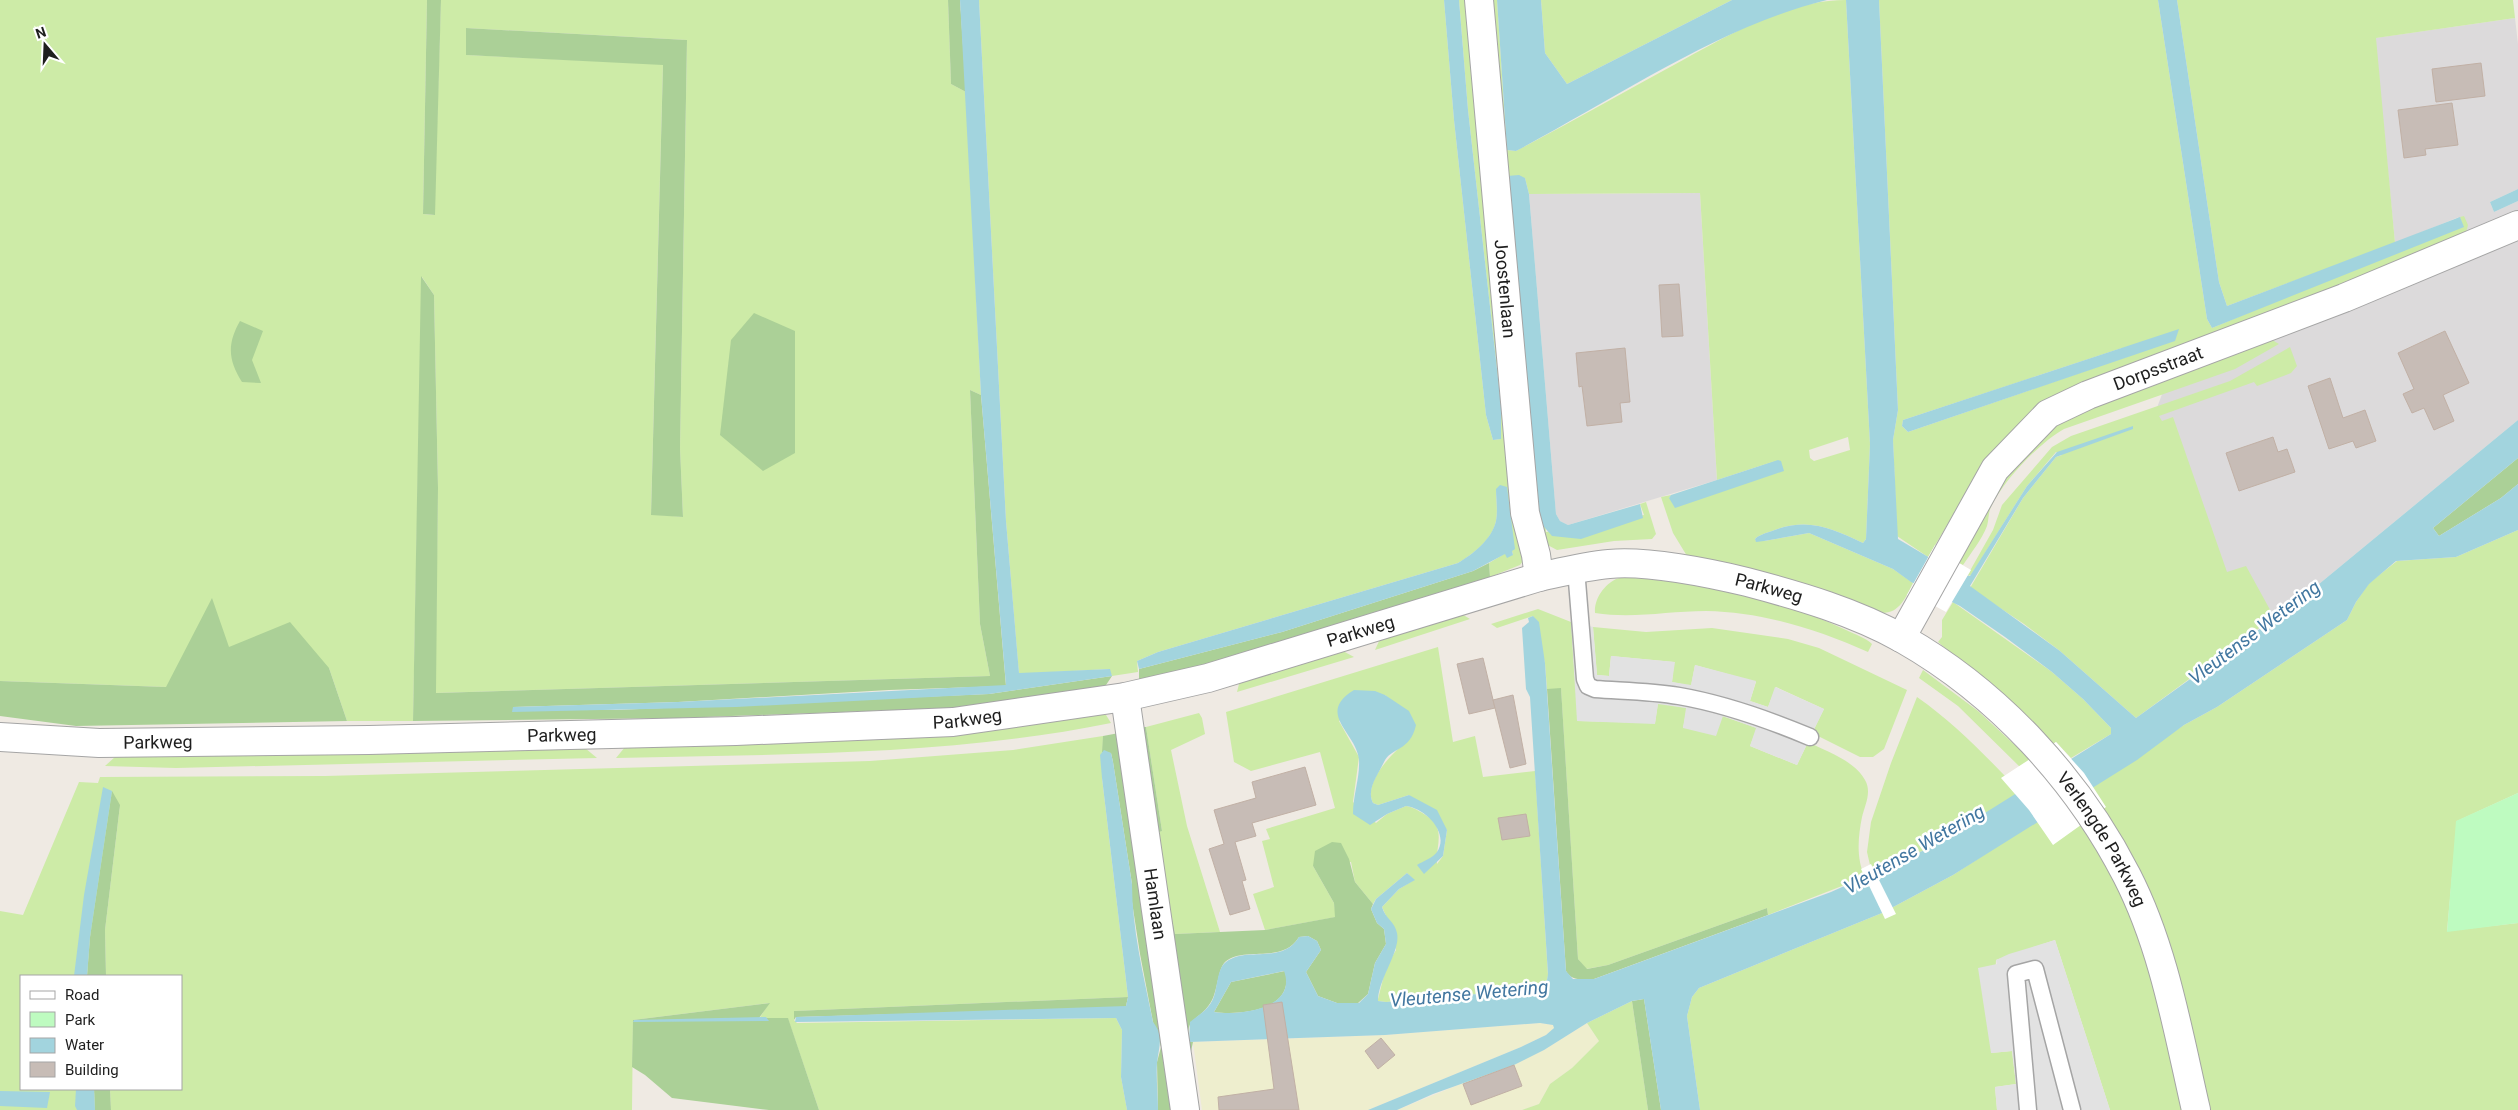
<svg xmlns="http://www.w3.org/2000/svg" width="2518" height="1110" viewBox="0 0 2518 1110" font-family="Roboto,sans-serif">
<rect width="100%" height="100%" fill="#efeae3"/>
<g fill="#dcdadb">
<path d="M 2515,18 L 2518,44 L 2518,189 L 2490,202 L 2494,212 L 2518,201 L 2518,420 L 2296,603 L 2241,641 L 2155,413 L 2167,381 L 2459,217 L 2395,243 L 2375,38 Z"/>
<path d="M 1700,193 L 1717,480 L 1568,525 L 1560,521 L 1556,514 L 1529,194 Z"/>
</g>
<g fill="#eeeece">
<path d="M 1540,1023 L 1553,1025 L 1554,1028 L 1546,1035 L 1521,1047 L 1368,1110 L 1202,1110 L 1193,1042 L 1385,1035 Z"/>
<path d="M 1587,1023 L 1599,1041 L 1572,1068 L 1550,1084 L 1539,1104 L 1522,1110 L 1397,1110 L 1544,1050 Z"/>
</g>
<g fill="#cdeba7" fill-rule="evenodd">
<path d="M 0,0 L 427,0 L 423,214 L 434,215 L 441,0 L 948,0 L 951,84 L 966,92 L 981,395 L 970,390 L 980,624 L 990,676 L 435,693 L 438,488 L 434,295 L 422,277 L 413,721 L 347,721 L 329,668 L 166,687 L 0,681 ZM 466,28 L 687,40 L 680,448 L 683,517 L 651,514 L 663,64 L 466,55 Z"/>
<path d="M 979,0 L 1444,0 L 1454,120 L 1486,415 L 1493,440 L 1501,439 L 1501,405 L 1468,110 L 1459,0 L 1472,0 L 1523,561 L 1520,565 L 1490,577 L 1489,563 L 1506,553 L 1513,555 L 1496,489 C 1496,499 1498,511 1496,521 C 1492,540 1473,554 1458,563 L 1158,652 L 1137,661 L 1138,672 L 1112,676 L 1109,669 L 1019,674 L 1006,521 Z"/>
<path d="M 1484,0 L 1497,0 L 1507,150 L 1516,151 C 1572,122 1627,90 1683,60 C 1733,33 1788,0 1846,0 L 1870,444 L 1866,539 L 1863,543 C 1831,528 1808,517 1772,531 C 1766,533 1759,535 1755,539 L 1756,541 L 1764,541 L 1809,533 L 1893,569 L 1913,583 C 1905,598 1900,614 1880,613 C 1817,587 1754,567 1687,556 L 1673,533 L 1661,497 L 1671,495 L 1669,498 L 1778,460 L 1717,480 L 1700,193 L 1529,194 L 1525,178 L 1546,532 L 1644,515 L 1640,504 L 1646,502 L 1656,534 L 1652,539 L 1614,541 L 1557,550 L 1542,542 ZM 1848,437 L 1850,450 L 1814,461 L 1810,458 L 1809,450 Z"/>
<path d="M 1541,0 L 1732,0 L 1567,84 L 1545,53 Z"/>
<path d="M 1879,0 L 2158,0 L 2207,319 L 2212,328 L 2462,223 L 2460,217 L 2464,216 L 2468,225 L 2466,233 L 2339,287 L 2073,387 L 2048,399 L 1977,475 L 1928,557 L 1897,536 L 1893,440 L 1898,410 ZM 2122,348 L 2127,349 L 2129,356 L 1908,432 L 1902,426 L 1903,420 Z"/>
<path d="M 2177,0 L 2513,0 L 2515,18 L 2376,38 L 2395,243 L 2227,306 L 2219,282 Z"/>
<path d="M 2272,340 L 2279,344 L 2235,369 L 2064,429 C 2039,443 2003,481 1991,507 C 1988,513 1989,520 1987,526 C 1982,539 1971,553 1963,565 L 1959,563 L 2007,476 L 2057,424 L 2114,398 Z"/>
<path d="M 2290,347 L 2297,366 L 2291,373 L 2257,386 L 2254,382 L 2159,416 L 2162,421 L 2173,417 L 2227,572 L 2246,566 L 2274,617 L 2136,718 L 2060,651 L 2024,624 L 1970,588 L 2023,498 L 2056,457 L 2062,455 L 2056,452 L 2027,486 L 1971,575 L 1967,576 L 1993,530 L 2002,505 L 2052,447 L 2071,436 L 2230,381 Z"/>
<path d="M 2518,530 L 2518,793 L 2457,821 L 2447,931 L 2518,923 L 2518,1110 L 2110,1110 L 2055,940 L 1996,960 L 1991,1053 L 2012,1051 L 2016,1084 L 1995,1087 L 1997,1110 L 1700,1110 L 1687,1016 L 1692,997 L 1699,988 L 1882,913 L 1953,875 L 2184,725 L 2217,707 L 2347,620 L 2356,602 L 2369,583 L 2397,561 L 2456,557 Z"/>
<path d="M 1633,578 C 1701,582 1783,600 1846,630 C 1854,634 1866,638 1872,644 L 1868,652 C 1816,629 1762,612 1706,611 C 1668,611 1633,619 1595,613 C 1594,599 1604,585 1616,579 C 1620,577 1628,578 1633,578 Z"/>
<path d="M 1953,602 L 2052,672 L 2083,699 L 2111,728 L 2111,734 L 2071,758 L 2056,742 L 2052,745 L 2022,712 L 1938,642 L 1942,637 L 1942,620 Z"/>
<path d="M 1538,609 L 1571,622 L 1578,721 L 1655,723 L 1658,703 L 1687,708 L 1683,728 L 1722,716 L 1757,728 L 1750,746 L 1797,765 L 1808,742 C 1826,751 1855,761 1865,780 C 1872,792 1865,805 1862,817 C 1858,837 1856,859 1865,877 L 1768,915 L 1767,908 L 1608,965 L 1586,969 L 1578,959 L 1561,689 L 1547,689 L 1545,663 L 1533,616 L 1497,628 L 1491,624 Z"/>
<path d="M 1460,613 L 1470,619 L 1375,650 L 1380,639 Z"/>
<path d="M 1593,627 L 1646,632 L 1712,628 L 1788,639 L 1819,648 L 1907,690 L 1884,749 L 1873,757 L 1860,757 L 1812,733 L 1824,709 L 1776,687 L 1768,707 L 1750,701 L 1756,682 L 1695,665 L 1691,686 L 1672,682 L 1674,662 L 1611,656 L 1609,676 L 1597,675 Z"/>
<path d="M 1438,647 L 1453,742 L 1475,736 L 1483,777 L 1535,771 L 1548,975 L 1547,980 L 1536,989 L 1386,1002 L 1378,1001 L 1378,999 L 1386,967 L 1396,950 L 1387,918 L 1382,907 L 1399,889 L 1414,880 L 1407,873 L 1376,899 L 1373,904 L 1355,882 L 1351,862 L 1313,866 L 1334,903 L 1336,917 L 1265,930 L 1253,894 L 1274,887 L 1262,841 L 1270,839 L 1266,829 L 1335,808 L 1320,752 L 1251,771 L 1234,762 L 1226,712 ZM 1385,695 L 1391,700 L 1398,749 C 1385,761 1364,786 1373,803 L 1378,805 L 1409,795 L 1447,830 L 1443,856 L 1437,864 C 1435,845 1448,828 1424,814 C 1419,811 1413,807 1406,806 L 1387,814 L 1376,823 L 1353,802 L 1359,757 L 1339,721 Z"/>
<path d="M 1343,651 L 1354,657 L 1237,692 L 1240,680 Z"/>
<path d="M 1923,670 L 1978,711 L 2032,761 L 2023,770 L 1958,706 L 1919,678 Z"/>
<path d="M 1917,697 C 1950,720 1977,747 2005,776 L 2002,778 L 2016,795 L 1929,848 L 1875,872 L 1870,865 L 1867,852 L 1871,822 L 1891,763 Z"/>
<path d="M 1199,713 L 1202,718 L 1205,734 L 1171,750 L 1187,826 L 1220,932 L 1175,934 L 1156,832 L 1162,831 L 1146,727 Z"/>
<path d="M 1100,715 L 1106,715 L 1111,723 C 949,756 781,754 616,758 L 625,747 L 996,729 Z"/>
<path d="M 1103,736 L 1102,778 L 1128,997 L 794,1011 L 794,1020 L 797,1023 L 1116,1018 L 1122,1030 L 1121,1077 L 1127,1110 L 819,1110 L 788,1019 L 759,1019 L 769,1003 L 633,1020 L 632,1110 L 111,1110 L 110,1089 L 181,1089 L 181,976 L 106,976 L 105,930 L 120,805 L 90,937 L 87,976 L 21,976 L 21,1089 L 94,1089 L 95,1110 L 0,1110 L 0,911 L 23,915 L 79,782 L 98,783 L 100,777 L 325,776 L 870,761 L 1013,750 Z"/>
<path d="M 585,748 L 597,758 L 176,768 L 105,766 L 116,756 Z"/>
<path d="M 1632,1001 L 1648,1110 L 1522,1110 L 1539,1104 L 1550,1084 L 1572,1068 L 1599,1041 L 1587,1023 Z"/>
</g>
<g fill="#abd097">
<path d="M 427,0 L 441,0 L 435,215 L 423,214 Z"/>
<path d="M 948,0 L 960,0 L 966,92 L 951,84 Z"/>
<path d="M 466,28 L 687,40 L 680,448 L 683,517 L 651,515 L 663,65 L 466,55 Z"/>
<path d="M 421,276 L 434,295 L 438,488 L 436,693 L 990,676 L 980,624 L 970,390 L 981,395 L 1006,686 L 889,690 L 678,702 L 513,707 L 616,710 L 989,694 L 1112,676 L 1104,688 L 1010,703 L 949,708 L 678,718 L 413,721 Z"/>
<path d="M 754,313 L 795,331 L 795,453 L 763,471 L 720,435 L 731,340 Z"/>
<path d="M 240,321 L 263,331 L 252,360 L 261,383 L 242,382 C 228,360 227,344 240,321 Z"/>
<path d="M 2518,458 L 2518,484 L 2501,498 L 2439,536 L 2433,528 Z"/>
<path d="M 1489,563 L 1490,577 L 1297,641 L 1139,682 L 1139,669 L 1282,632 L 1473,571 Z"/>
<path d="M 212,598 L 229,647 L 290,622 L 329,668 L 347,721 L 76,726 L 0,716 L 0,681 L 166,687 Z"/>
<path d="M 1561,688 L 1578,959 L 1587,969 L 1608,965 L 1767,908 L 1768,915 L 1594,979 C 1583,979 1572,982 1566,971 L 1547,689 Z"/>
<path d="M 1141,727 L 1146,727 L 1162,831 L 1156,833 L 1175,934 L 1265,930 L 1335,917 L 1334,903 L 1313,866 L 1315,851 L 1332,842 L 1341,843 L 1349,859 L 1355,882 L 1373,904 L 1371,909 L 1377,923 L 1384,929 L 1386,944 L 1375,963 L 1368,994 L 1358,1003 L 1337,1003 L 1318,996 L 1306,972 L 1321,950 L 1317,941 L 1308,936 L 1299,937 C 1282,965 1245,945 1225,962 C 1217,970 1218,994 1209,1005 C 1197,1022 1185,1017 1189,1042 L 1193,1042 L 1190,1056 L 1197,1110 L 1191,1110 L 1136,734 Z"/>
<path d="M 1119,733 L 1179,1110 L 1158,1110 L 1157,1062 L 1161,1047 L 1153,1022 L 1140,954 L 1132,902 L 1132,884 L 1113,762 L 1111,753 L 1102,752 L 1103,736 Z"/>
<path d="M 112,791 L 120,805 L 105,930 L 106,976 L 87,976 L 90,937 Z"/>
<path d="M 1285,971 C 1296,1010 1240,1016 1214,1012 L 1231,982 Z"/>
<path d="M 1128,997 L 1126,1006 L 1122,1008 L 796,1017 L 794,1020 L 794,1011 Z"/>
<path d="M 1644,999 L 1661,1110 L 1648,1110 L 1632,1001 Z"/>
<path d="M 770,1003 L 759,1018 L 788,1018 L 819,1110 L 769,1110 L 672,1098 L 645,1075 L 632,1067 L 633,1020 Z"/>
<path d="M 94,1089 L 110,1089 L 111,1110 L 95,1110 Z"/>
</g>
<path fill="#befbc0" d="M 2518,793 L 2518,923 L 2447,932 L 2456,821 Z"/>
<g fill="#e2e2e2">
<path d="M 1571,622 L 1593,627 L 1597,675 L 1609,676 L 1611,656 L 1675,662 L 1672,682 L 1691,685 L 1695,665 L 1756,681 L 1750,701 L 1768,707 L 1775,687 L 1824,709 L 1797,765 L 1750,746 L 1756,728 L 1723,716 L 1716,736 L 1683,728 L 1686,708 L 1658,704 L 1655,724 L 1577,721 Z"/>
<path d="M 2055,940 L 2110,1110 L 1997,1110 L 1995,1087 L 2016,1084 L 2012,1051 L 1991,1053 L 1978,968 L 1997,964 L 1996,960 L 2009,954 Z"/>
</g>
<g fill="#a2d4de" fill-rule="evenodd">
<path d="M 960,0 L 979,0 L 1006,521 L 1019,673 L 1110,669 L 1112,676 L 989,694 L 736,707 L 512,712 L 513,707 L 678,702 L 1006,685 L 981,395 Z"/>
<path d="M 1444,0 L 1459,0 L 1468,110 L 1501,405 L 1501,439 L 1493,440 L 1486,415 L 1454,120 Z"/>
<path d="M 1497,0 L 1541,0 L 1545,53 L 1567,84 L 1732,0 L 1827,0 C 1718,27 1615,99 1516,151 L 1507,150 Z"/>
<path d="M 1846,0 L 1879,0 L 1898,410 L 1893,440 L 1898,539 L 1957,574 L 1970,576 L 2027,486 L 2057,452 L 2133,426 L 2133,429 L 2056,457 L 2023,498 L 1970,586 L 2060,651 L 2136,718 L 2296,603 L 2518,420 L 2518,458 L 2433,528 L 2439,536 L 2501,498 L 2518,484 L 2518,530 L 2456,557 L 2396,561 L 2369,584 L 2356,602 L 2347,620 L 2217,707 L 2184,725 L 2137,760 L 1953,875 L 1882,913 L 1699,988 L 1692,997 L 1687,1016 L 1700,1110 L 1661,1110 L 1644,999 L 1632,1001 L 1587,1023 L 1544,1050 L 1514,1065 L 1433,1094 L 1397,1110 L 1368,1110 L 1521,1047 L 1546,1035 L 1554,1028 L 1553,1025 L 1540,1023 L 1385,1035 L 1189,1042 L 1190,1022 C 1198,1015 1207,1011 1212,1001 C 1218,991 1216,969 1226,962 C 1247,946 1282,965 1299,937 L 1308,936 L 1317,941 L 1321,950 L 1306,972 L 1318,996 L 1337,1003 L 1359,1003 L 1368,994 L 1375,963 L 1386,944 L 1384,929 L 1377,923 L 1371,909 L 1376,899 L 1407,873 L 1415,880 L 1399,889 L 1382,907 C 1385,918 1395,922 1397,933 C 1401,951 1378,979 1378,1001 L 1386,1002 L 1536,989 L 1547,980 L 1548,974 L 1530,697 L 1526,689 L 1522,628 L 1529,622 L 1528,618 L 1533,616 L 1539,622 L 1545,663 L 1566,971 L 1573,979 L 1594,979 L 1616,971 L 1831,892 L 1929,848 L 2111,734 L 2111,728 L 2083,699 L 2052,672 L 2005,637 L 1960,606 L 1911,582 L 1893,569 L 1809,533 L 1764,541 L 1756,542 L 1755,539 C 1759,535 1766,533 1772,531 C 1808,517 1831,528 1863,543 L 1866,539 L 1870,444 ZM 1284,971 C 1298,1009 1238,1016 1214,1012 L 1231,982 Z"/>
<path d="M 2158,0 L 2177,0 L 2219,282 L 2227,306 L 2460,217 L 2464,227 L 2212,328 L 2207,319 Z"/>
<path d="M 1519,175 L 1525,178 L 1529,194 L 1556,514 L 1560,521 L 1568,525 L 1640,504 L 1643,518 L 1581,539 L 1552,536 L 1538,520 L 1507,176 Z"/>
<path d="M 2518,189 L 2518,201 L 2494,212 L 2490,202 Z"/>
<path d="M 2179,329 L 2175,341 L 1908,432 L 1902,426 L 1903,420 Z"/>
<path d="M 1778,460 L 1781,461 L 1784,471 L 1675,508 L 1669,498 L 1671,495 Z"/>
<path d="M 1500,485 L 1507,487 L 1515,549 L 1512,551 L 1513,555 L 1507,558 L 1505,554 L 1473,571 L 1282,632 L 1139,669 L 1137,661 L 1158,652 L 1458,563 C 1473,554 1492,539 1496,521 C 1498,511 1496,499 1496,489 Z"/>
<path d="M 1354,690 L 1375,691 L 1385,695 L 1409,711 L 1416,725 C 1410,752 1391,747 1384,762 C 1378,775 1366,789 1373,803 L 1378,805 L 1409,795 L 1437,810 L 1447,830 L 1443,856 L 1424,874 L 1417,865 C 1423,861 1433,858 1437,852 C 1450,833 1425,808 1406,806 L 1387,814 L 1370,825 L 1353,814 C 1353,795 1360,778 1359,760 C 1357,733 1315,714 1354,690 Z"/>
<path d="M 1104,750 L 1111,753 L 1113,762 L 1132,884 C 1132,930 1144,977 1153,1022 C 1164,1036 1159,1046 1157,1063 C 1156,1078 1158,1095 1158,1110 L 1127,1110 L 1121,1077 L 1122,1030 L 1116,1018 L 795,1022 L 796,1017 L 1126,1006 L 1128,997 L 1102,778 L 1100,755 Z"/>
<path d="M 103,787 L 112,791 L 90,937 L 87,976 L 74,976 L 84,895 Z"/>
<path d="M 766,1017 L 769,1021 L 633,1022 L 634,1020 Z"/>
<path d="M 76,1089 L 94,1089 L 95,1110 L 77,1110 L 75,1106 Z"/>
<path d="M 0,1091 L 50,1092 L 47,1108 L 0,1106 Z"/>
</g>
<g fill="#fff">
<path d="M 1935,545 L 1961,559 L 1959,563 L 1971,570 L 1946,612 L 1935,606 L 1932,609 L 1907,595 Z"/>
<path d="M 2056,742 L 2084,773 L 2106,807 L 2053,845 L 2029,810 L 2001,778 Z"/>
<path d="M 1871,864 L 1896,914 L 1885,919 L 1861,869 Z"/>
</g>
<g fill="#c7bcb6" stroke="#c1b0a5">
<path d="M 2481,63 L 2485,96 L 2436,102 L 2432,69 Z"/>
<path d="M 2452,103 L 2458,145 L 2425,149 L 2426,155 L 2404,158 L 2398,110 Z"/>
<path d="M 1679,284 L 1683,336 L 1662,337 L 1659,285 Z"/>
<path d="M 2445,331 L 2469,383 L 2443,395 L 2454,421 L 2434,430 L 2424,408 L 2412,413 L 2403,394 L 2414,389 L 2398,353 Z"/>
<path d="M 1625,348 L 1630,402 L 1620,403 L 1622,422 L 1587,426 L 1582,386 L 1579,387 L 1576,353 Z"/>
<path d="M 2330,378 L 2343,418 L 2365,410 L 2376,441 L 2356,448 L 2353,441 L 2329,449 L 2308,386 Z"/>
<path d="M 2273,437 L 2278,452 L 2287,449 L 2295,472 L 2239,491 L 2226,453 Z"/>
<path d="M 1483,658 L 1495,708 L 1469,714 L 1457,664 Z"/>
<path d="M 1513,695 L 1526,764 L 1510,768 L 1493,700 Z"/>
<path d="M 1305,767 L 1316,805 L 1252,823 L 1256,836 L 1235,842 L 1246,880 L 1242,881 L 1250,909 L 1230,915 L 1209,849 L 1224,844 L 1214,810 L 1256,798 L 1252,782 Z"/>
<path d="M 1526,814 L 1530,836 L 1502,840 L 1498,818 Z"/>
<path d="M 1282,1002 L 1299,1110 L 1219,1110 L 1218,1097 L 1274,1089 L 1263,1005 Z"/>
<path d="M 1381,1038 L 1395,1055 L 1378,1069 L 1365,1051 Z"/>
<path d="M 1514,1065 L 1522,1086 L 1471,1105 L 1463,1084 Z"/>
</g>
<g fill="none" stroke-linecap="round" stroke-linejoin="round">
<g stroke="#a5a5a5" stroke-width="19">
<g id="service">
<path d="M 1576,569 L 1585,679 L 1588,686 L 1595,689 C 1623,691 1651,691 1679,696 C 1725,704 1767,719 1810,737"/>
<path d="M 2028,1110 L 2016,974 L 2035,969 L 2072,1110"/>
</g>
</g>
<g stroke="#a5a5a5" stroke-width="30">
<g id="minor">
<path id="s1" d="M 1479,0 L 1525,513 L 1536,555 L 1539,577"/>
<path id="s2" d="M 1901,638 L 1995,469 L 2048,414 L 2088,395 L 2344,298 L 2518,225"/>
<path id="s3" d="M 1125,697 L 1185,1110"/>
</g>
</g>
<g stroke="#a5a5a5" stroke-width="30">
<g id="tertiary">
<path id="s4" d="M 0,737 L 99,743 L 369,740 L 736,731 L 953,722 L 1125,697 L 1208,678 L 1539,577 C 1562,572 1586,566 1609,564 C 1646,560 1710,573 1747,582 C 1800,596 1855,612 1903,639 C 1998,693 2078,780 2127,876 C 2164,948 2178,1032 2196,1110"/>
</g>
</g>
<use href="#service" stroke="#fff" stroke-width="16"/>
<use href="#minor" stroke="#fff" stroke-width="28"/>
<use href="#tertiary" stroke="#fff" stroke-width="28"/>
</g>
<g text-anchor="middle" stroke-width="5" stroke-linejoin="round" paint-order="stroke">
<g font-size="18" fill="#1e1e1e" stroke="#fff">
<text dy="6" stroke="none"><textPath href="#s1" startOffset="290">Joostenlaan</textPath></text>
<text dy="6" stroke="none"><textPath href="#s2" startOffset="389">Dorpsstraat</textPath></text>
<text dy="6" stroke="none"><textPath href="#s4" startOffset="1792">Parkweg</textPath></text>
<text dy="6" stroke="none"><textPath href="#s4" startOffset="1372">Parkweg</textPath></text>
<text dy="6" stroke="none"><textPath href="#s4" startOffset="968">Parkweg</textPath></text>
<text dy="6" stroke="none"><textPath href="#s4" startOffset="562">Parkweg</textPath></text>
<text dy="6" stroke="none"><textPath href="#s4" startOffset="158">Parkweg</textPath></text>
<text dy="6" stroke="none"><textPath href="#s4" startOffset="2222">Verlengde Parkweg</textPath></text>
<text dy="6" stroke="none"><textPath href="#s3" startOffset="209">Hamlaan</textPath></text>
</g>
<g font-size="19" font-style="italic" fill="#4277a0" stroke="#fff">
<text transform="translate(2254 632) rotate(-37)" y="7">Vleutense Wetering</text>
<text transform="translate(1914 849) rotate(-30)" y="7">Vleutense Wetering</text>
<text transform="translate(1469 993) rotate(-5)" y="7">Vleutense Wetering</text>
</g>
</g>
<rect x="20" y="975" width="162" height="115" fill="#ffffff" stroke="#a5a5a5"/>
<rect x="30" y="991" width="25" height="8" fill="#ffffff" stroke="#a5a5a5"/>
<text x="65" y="1000" font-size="15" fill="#1e1e1e">Road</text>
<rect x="30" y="1012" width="25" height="15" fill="#befbc0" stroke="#a5a5a5"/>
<text x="65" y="1025" font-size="15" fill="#1e1e1e">Park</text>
<rect x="30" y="1038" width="25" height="15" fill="#a2d4de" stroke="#a5a5a5"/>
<text x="65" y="1050" font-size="15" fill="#1e1e1e">Water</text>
<rect x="30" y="1062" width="25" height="15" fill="#c7bcb6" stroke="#a5a5a5"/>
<text x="65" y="1075" font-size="15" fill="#1e1e1e">Building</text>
<g transform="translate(45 45) rotate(341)" stroke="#ffffff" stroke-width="4" paint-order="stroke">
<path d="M0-4L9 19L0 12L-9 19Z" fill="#1e1e1e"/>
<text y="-8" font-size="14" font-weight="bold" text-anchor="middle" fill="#1e1e1e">N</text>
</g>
</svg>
